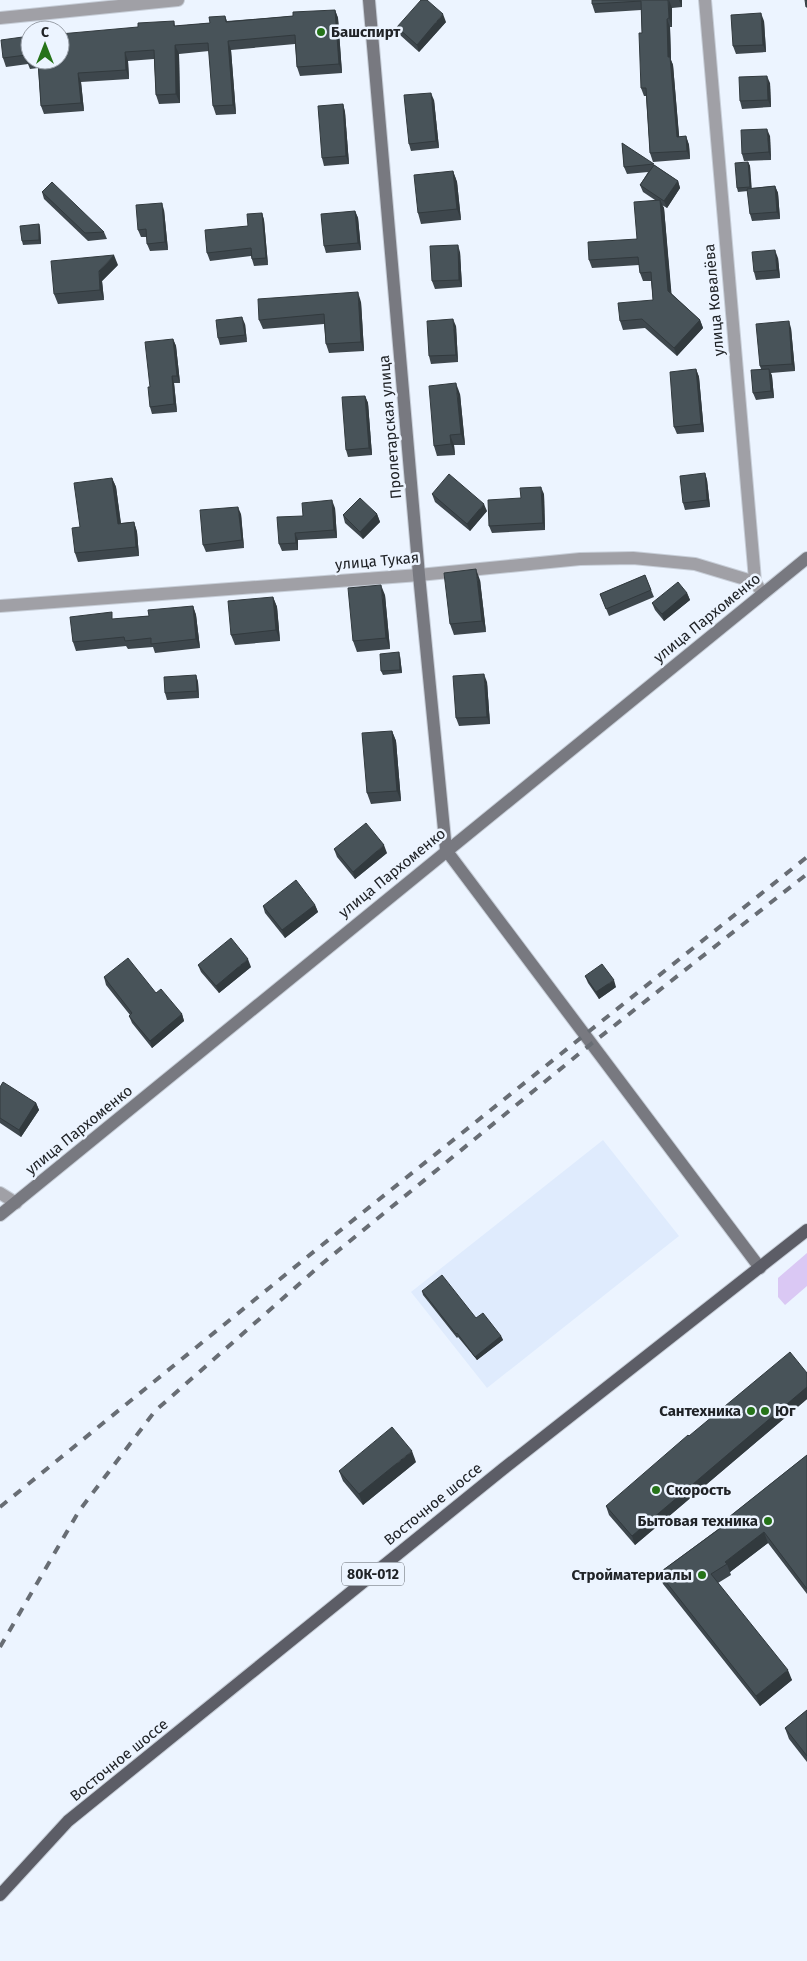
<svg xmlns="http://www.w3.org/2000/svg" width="807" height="1961" viewBox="0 0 807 1961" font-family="'Fira Sans',sans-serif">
<rect width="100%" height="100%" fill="#ecf4ff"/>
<path fill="#dfebfd" d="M 603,1140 L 679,1236 L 487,1388 L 411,1292 Z"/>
<path fill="#dac8f4" d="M 807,1253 L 807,1286 L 785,1305 L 778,1297 L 778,1278 Z"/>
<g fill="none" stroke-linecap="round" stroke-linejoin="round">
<g stroke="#c7ced8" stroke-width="14">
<g id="minor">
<path d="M 705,0 L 754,568 L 755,582 L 759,588"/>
<path d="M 0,18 L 178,0"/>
<path d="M 0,606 L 419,575 L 580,559 L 633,558 L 695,564 L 755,582"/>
<path d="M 0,1193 L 16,1203"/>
</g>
</g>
<g stroke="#c7ced8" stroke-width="14">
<g id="secondary">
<path d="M 369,0 L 419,575 L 446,850 L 760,1268"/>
<path d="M 0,1215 L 807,558"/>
</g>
</g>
<g stroke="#c7ced8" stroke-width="14">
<path id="primary" d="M 0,1895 L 68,1821 L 503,1469 L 807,1230"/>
</g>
<use href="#minor" stroke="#a0a0a6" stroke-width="12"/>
<use href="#secondary" stroke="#787980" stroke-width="12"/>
<use href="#primary" stroke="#5c5d66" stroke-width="12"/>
<g stroke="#686d74" stroke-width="4" stroke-dasharray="9 9" stroke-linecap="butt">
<path d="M 0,1507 L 317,1249 L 807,857"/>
<path d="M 0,1647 L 79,1511 L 155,1411 L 323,1263 L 591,1044 L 807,874"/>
</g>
</g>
<g fill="#3e474d">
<path d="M 592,0 L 682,0 L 682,7 L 672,8 L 672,27 L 670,27 L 671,60 L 673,65 L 679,137 L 686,136 L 689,145 L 690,159 L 653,162 L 650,153 L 646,96 L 644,96 L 641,88 L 642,33 L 641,10 L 595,13 L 592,4 Z"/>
<path d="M 335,10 L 338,18 L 342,73 L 300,76 L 297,67 L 295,44 L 231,50 L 236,114 L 216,115 L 213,106 L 209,51 L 179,54 L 180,103 L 159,104 L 156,95 L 154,59 L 128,61 L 129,79 L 81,82 L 84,111 L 44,114 L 41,106 L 38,68 L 30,69 L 28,64 L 6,67 L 3,58 L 30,36 L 30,60 L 60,60 L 138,27 L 174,21 L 175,26 L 210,23 L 225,16 L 227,21 L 293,16 Z"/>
<path d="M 764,21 L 766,52 L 736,54 L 733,46 Z"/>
<path d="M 446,22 L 419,52 L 400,35 L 397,27 Z"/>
<path d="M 770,83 L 771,107 L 742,109 L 740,101 Z"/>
<path d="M 434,100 L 439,148 L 411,151 L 409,144 Z"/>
<path d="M 343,104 L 345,112 L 349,164 L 324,166 L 322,158 Z"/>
<path d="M 770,136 L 771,160 L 744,161 L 742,154 Z"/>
<path d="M 622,143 L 678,181 L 680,188 L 667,208 L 662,205 L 664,208 L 671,293 L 700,320 L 703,328 L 677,356 L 645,328 L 623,330 L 620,321 L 653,300 L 651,281 L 643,281 L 640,273 L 639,265 L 592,268 L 589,260 L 637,239 L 655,200 L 643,192 L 640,185 L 648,172 L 627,174 L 624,167 Z"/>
<path d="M 748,162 L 750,166 L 751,188 L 775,186 L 778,193 L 780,219 L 752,221 L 750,214 L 748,191 L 738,192 L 737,188 Z"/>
<path d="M 453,171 L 457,182 L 461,220 L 421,224 L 418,213 Z"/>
<path d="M 42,192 L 104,232 L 107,239 L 88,241 L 44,199 Z"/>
<path d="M 164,210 L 168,250 L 150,251 L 147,244 L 147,237 L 141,237 L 138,230 Z"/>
<path d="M 355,211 L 358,218 L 361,250 L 326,253 L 324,246 Z"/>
<path d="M 262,213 L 264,220 L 268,265 L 254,266 L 251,256 L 210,261 L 207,253 L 248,226 Z"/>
<path d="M 39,224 L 40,228 L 41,244 L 23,245 L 22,241 Z"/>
<path d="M 460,252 L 462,287 L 435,289 L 432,281 Z"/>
<path d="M 778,258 L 780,278 L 756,280 L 754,272 Z"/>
<path d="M 118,265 L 102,281 L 104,300 L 58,304 L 54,294 Z"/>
<path d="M 361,302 L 364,351 L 329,353 L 326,344 L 324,324 L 263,329 L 259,320 Z"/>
<path d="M 245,324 L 247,342 L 220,345 L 218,338 Z"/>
<path d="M 456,326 L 458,362 L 431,364 L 429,356 Z"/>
<path d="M 791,328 L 795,371 L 771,373 L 772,376 L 774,398 L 756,400 L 753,393 L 761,369 L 760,366 Z"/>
<path d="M 173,339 L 176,346 L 180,383 L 174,383 L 177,412 L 152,414 L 150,407 L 150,387 Z"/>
<path d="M 696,369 L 699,377 L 704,432 L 677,434 L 674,427 Z"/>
<path d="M 460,394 L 465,445 L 454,445 L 455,455 L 437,456 L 434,446 Z"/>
<path d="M 365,396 L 368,403 L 372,455 L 348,457 L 346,450 Z"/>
<path d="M 705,473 L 707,480 L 710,507 L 685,510 L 683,503 Z"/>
<path d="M 112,478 L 116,487 L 121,523 L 134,522 L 137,532 L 139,556 L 78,562 L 75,553 Z"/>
<path d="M 432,494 L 487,511 L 470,531 L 435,502 Z"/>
<path d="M 544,494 L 545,530 L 492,533 L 489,526 L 521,498 Z"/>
<path d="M 335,508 L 337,538 L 298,540 L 298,550 L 282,551 L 279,544 L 303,516 Z"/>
<path d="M 241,514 L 244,548 L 206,552 L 203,545 Z"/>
<path d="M 377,514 L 380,522 L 363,539 L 345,523 L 343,515 Z"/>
<path d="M 645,575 L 654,597 L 609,616 L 600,594 Z"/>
<path d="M 480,580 L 486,632 L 454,635 L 450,624 Z"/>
<path d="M 687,593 L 690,600 L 664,621 L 655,610 L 652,603 Z"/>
<path d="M 385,595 L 390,649 L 357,652 L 353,641 Z"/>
<path d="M 273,597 L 277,607 L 280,641 L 235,645 L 231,635 Z"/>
<path d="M 193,606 L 196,615 L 200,648 L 155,653 L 153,647 L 128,649 L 126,646 L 76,651 L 73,642 L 114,619 L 149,616 Z"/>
<path d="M 400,656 L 402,673 L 383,675 L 381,671 Z"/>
<path d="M 196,675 L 198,682 L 199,698 L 167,700 L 165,693 Z"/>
<path d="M 487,682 L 490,724 L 459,726 L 456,718 Z"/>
<path d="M 392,731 L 396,741 L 401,801 L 371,804 L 367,793 Z"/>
<path d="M 334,849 L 387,853 L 355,879 L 337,857 Z"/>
<path d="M 315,905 L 318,912 L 285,938 L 265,913 L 263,906 Z"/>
<path d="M 198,965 L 251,967 L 219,993 L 201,972 Z"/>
<path d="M 585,976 L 616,987 L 599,999 L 588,983 Z"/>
<path d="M 104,977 L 156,993 L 182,1014 L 184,1021 L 152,1048 L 132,1023 L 129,1016 L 130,1015 L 106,985 Z"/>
<path d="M 0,1087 L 36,1103 L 39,1110 L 21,1137 L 0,1123 Z"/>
<path d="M 422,1291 L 476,1318 L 501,1336 L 503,1340 L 477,1360 L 458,1337 L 457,1338 L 423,1295 Z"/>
<path d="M 807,1373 L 807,1399 L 635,1545 L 609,1515 L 606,1506 Z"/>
<path d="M 807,1455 L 807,1594 L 768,1543 L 730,1572 L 731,1575 L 718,1583 L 792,1680 L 760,1706 L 663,1584 L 659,1573 L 725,1524 L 724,1521 Z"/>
<path d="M 416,1462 L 363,1505 L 343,1481 L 339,1471 Z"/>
<path d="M 807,1710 L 807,1762 L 789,1739 L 785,1728 Z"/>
</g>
<g fill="#323a3e">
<path d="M 669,0 L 672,8 L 672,27 L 669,18 Z"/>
<path d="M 679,0 L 682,0 L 682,7 Z"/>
<path d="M 335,10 L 338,18 L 342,73 L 339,64 Z"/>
<path d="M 761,13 L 764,21 L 766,52 L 763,45 Z"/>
<path d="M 443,14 L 446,22 L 419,52 L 417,45 Z"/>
<path d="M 667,19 L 670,27 L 671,60 L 673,65 L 680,146 L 677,137 L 668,57 Z"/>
<path d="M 228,41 L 231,50 L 236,114 L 233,105 Z"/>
<path d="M 175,45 L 179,54 L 180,103 L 176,94 Z"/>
<path d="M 125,52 L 128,61 L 129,79 L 126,70 Z"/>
<path d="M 78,73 L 81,82 L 84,111 L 81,103 Z"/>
<path d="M 767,76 L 770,83 L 771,107 L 768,100 Z"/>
<path d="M 431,93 L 434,100 L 439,148 L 436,141 Z"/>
<path d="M 343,104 L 345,112 L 349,164 L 346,156 Z"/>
<path d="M 767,129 L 770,136 L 771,160 L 769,152 Z"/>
<path d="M 686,136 L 689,145 L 690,159 L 687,151 Z"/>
<path d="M 748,162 L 750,166 L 752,191 L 750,187 Z"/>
<path d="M 453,171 L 457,182 L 461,220 L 457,209 Z"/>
<path d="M 678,181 L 680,188 L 667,208 L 664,201 Z"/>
<path d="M 775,186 L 778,193 L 780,219 L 777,212 Z"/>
<path d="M 660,200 L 664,208 L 672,299 L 668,291 Z"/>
<path d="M 162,203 L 164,210 L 168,250 L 165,242 Z"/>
<path d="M 355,211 L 358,218 L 361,250 L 358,243 Z"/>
<path d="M 262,213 L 264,220 L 268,265 L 266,258 Z"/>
<path d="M 39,224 L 40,228 L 41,244 L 39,240 Z"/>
<path d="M 458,245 L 460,252 L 462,287 L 459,280 Z"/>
<path d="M 775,250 L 778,258 L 780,278 L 777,270 Z"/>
<path d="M 114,255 L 118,265 L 102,281 L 104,300 L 100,290 L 99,271 Z"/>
<path d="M 358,292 L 361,302 L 364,351 L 361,342 Z"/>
<path d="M 242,317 L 245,324 L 247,342 L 245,335 Z"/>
<path d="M 453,319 L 456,326 L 458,362 L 456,355 Z"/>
<path d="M 700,320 L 703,328 L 677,356 L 674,348 Z"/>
<path d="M 789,321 L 791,328 L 795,371 L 792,364 Z"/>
<path d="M 173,339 L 176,346 L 180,383 L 177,376 Z"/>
<path d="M 696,369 L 699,377 L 704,432 L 701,424 Z"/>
<path d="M 769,369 L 772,376 L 774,398 L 771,391 Z"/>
<path d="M 172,376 L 174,383 L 177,412 L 174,404 Z"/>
<path d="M 456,383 L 460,394 L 465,445 L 461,434 Z"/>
<path d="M 365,396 L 368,403 L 372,455 L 369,448 Z"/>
<path d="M 450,435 L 454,445 L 455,455 L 451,444 Z"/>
<path d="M 705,473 L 707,480 L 710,507 L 707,500 Z"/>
<path d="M 112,478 L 116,487 L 122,533 L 118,524 Z"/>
<path d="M 541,487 L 544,494 L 545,530 L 543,523 Z"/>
<path d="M 332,500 L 335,508 L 337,538 L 334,530 Z"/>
<path d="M 484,504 L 487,511 L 470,531 L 467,524 Z"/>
<path d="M 238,507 L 241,514 L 244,548 L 242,540 Z"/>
<path d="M 377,514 L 380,522 L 363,539 L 360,532 Z"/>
<path d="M 134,522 L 137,532 L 139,556 L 136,547 Z"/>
<path d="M 295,533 L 298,540 L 298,550 L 296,543 Z"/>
<path d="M 476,569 L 480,580 L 486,632 L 482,621 Z"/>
<path d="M 381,585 L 385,595 L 390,649 L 386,638 Z"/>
<path d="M 687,593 L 690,600 L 664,621 L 662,614 Z"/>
<path d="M 273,597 L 277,607 L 280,641 L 276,630 Z"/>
<path d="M 193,606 L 196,615 L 200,648 L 196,639 Z"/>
<path d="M 399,652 L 400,656 L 402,673 L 400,670 Z"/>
<path d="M 484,674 L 487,682 L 490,724 L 487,717 Z"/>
<path d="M 196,675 L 198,682 L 199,698 L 197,691 Z"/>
<path d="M 392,731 L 396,741 L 401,801 L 397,791 Z"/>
<path d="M 384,845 L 387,853 L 355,879 L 353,872 Z"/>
<path d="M 315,905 L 318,912 L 285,938 L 282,930 Z"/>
<path d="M 248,959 L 251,967 L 219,993 L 216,986 Z"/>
<path d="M 614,980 L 616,987 L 599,999 L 596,992 Z"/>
<path d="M 182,1014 L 184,1021 L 152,1048 L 150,1041 Z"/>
<path d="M 36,1103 L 39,1110 L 21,1137 L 19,1130 Z"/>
<path d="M 501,1336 L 503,1340 L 477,1360 L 475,1357 Z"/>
<path d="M 807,1387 L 807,1399 L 635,1545 L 632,1536 Z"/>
<path d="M 412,1451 L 416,1462 L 363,1505 L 359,1494 Z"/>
<path d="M 764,1532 L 768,1543 L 730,1572 L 727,1564 L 725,1562 Z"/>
<path d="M 788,1670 L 792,1680 L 760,1706 L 756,1696 Z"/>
</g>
<g fill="#485359" stroke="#323a3e">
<path d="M 421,0 L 427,0 L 443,14 L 417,45 L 397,27 Z"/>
<path d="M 592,0 L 668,0 L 669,18 L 667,19 L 668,57 L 670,57 L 677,137 L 686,136 L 687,151 L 650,153 L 646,88 L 641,88 L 639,33 L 642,33 L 641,1 L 592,4 Z"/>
<path d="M 805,0 L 807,0 L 807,7 L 806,7 Z"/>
<path d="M 335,10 L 339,64 L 297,67 L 295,35 L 228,41 L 233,105 L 213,106 L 208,43 L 175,45 L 176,94 L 156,95 L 154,50 L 125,52 L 126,70 L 78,73 L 81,103 L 41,106 L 38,60 L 60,60 L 60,34 L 138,27 L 138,23 L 174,21 L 174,26 L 210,23 L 209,17 L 225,16 L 226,22 L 293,16 L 293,12 Z"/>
<path d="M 761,13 L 763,45 L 733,46 L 731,15 Z"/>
<path d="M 30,36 L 30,60 L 26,60 L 26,55 L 3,58 L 1,40 Z"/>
<path d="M 767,76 L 768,100 L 740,101 L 739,77 Z"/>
<path d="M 431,93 L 436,141 L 409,144 L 404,95 Z"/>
<path d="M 343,104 L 346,156 L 322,158 L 318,106 Z"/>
<path d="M 767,129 L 769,152 L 742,154 L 741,130 Z"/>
<path d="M 622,143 L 654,164 L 624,167 Z"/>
<path d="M 748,162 L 750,187 L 737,188 L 735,163 Z"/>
<path d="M 654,165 L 678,181 L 664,201 L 640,185 Z"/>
<path d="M 453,171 L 457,209 L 418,213 L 414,175 Z"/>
<path d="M 52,182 L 104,232 L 85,233 L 42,192 Z"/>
<path d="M 775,186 L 777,212 L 750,214 L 747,189 Z"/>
<path d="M 660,200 L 668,291 L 700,320 L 674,348 L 642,319 L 620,321 L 618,303 L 653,300 L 651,272 L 640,273 L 638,257 L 589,260 L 588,242 L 637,239 L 634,202 Z"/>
<path d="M 162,203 L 165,242 L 147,244 L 146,229 L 138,230 L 136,205 Z"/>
<path d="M 355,211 L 358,243 L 324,246 L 321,214 Z"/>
<path d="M 262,213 L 266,258 L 252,259 L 251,248 L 207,253 L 205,230 L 248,226 L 247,214 Z"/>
<path d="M 39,224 L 39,240 L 22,241 L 20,226 Z"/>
<path d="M 458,245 L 459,280 L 432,281 L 430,246 Z"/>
<path d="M 775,250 L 777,270 L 754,272 L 752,252 Z"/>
<path d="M 114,255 L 99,271 L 100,290 L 54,294 L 51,261 Z"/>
<path d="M 358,292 L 361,342 L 326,344 L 324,314 L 259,320 L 258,299 Z"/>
<path d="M 242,317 L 245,335 L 218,338 L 216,320 Z"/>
<path d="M 453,319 L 456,355 L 429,356 L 427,321 Z"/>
<path d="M 789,321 L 792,364 L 760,366 L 756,324 Z"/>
<path d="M 173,339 L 177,376 L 172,376 L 174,404 L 150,407 L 148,387 L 150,387 L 145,342 Z"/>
<path d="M 696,369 L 701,424 L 674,427 L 670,372 Z"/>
<path d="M 769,369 L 771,391 L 753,393 L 751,370 Z"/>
<path d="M 456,383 L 461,434 L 450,435 L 451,444 L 434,446 L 429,386 Z"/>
<path d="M 365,396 L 369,448 L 346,450 L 342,397 Z"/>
<path d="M 705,473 L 707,500 L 683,503 L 680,476 Z"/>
<path d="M 449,474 L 484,504 L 467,524 L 432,494 Z"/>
<path d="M 112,478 L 118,524 L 134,522 L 136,547 L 75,553 L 72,528 L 80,527 L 74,483 Z"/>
<path d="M 541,487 L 543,523 L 489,526 L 488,500 L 521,498 L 520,488 Z"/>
<path d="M 360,498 L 377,514 L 360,532 L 343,515 Z"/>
<path d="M 332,500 L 334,530 L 295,533 L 296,543 L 279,544 L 277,517 L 303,516 L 302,503 Z"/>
<path d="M 238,507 L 242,540 L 203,545 L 200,510 Z"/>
<path d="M 476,569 L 482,621 L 450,624 L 444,573 Z"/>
<path d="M 645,575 L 651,590 L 606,609 L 600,594 Z"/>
<path d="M 678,582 L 687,593 L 662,614 L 652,603 Z"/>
<path d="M 381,585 L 386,638 L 353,641 L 348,588 Z"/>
<path d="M 273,597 L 276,630 L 231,635 L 228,601 Z"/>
<path d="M 193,606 L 196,639 L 151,644 L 151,638 L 125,641 L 124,637 L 73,642 L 70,617 L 112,612 L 112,619 L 149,616 L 148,610 Z"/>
<path d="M 399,652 L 400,670 L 381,671 L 380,654 Z"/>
<path d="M 484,674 L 487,717 L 456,718 L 453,676 Z"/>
<path d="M 196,675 L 197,691 L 165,693 L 164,677 Z"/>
<path d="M 392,731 L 397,791 L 367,793 L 362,733 Z"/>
<path d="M 366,823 L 384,845 L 353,872 L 334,849 Z"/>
<path d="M 296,880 L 315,905 L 282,930 L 263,906 Z"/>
<path d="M 231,938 L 248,959 L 216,986 L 198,965 Z"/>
<path d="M 128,958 L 156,993 L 161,989 L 182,1014 L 150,1041 L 129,1016 L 132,1013 L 104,977 Z"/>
<path d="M 602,964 L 614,980 L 596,992 L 585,976 Z"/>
<path d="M 3,1082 L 36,1103 L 19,1130 L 0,1118 L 0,1087 Z"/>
<path d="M 442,1275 L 476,1318 L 483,1313 L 501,1336 L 475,1357 L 457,1333 L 456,1334 L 422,1291 Z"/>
<path d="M 790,1352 L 807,1373 L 807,1387 L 632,1536 L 606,1506 L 688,1435 L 689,1436 Z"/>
<path d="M 392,1427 L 412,1451 L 359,1494 L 339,1471 Z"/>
<path d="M 807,1455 L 807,1589 L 764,1532 L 725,1562 L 727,1564 L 711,1574 L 788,1670 L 756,1696 L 659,1573 L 726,1524 L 724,1521 Z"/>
<path d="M 807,1710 L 807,1756 L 785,1728 Z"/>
</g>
<g fill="#267319" stroke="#ecf4ff" stroke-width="2">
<circle cx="321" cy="32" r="5"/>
<circle cx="751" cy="1411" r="5"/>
<circle cx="765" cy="1411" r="5"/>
<circle cx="656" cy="1490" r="5"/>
<circle cx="768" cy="1521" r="5"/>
<circle cx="702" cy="1575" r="5"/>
</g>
<g text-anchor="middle" stroke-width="5" stroke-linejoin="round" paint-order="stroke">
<rect fill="#ecf4ff" stroke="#5d6268" stroke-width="1" x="342" y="1562.5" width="62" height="23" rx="4"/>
<g font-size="14" font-weight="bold" fill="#202327">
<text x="373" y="1579">80К-012</text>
</g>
<g font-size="15" font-weight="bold" fill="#202327" stroke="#ecf4ff" text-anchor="start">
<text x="331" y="37">Башспирт</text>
<text x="741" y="1416" text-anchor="end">Сантехника</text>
<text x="775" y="1416">Юг</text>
<text x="666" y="1495">Скорость</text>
<text x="758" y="1526" text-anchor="end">Бытовая техника</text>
<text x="692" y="1580" text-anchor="end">Стройматериалы</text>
</g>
<g font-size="15" fill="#202327" stroke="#ecf4ff">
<text transform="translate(714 300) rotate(-95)" y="5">улица Ковалёва</text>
<text transform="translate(390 427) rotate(-95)" y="5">Пролетарская улица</text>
<text transform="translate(377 561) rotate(-5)" y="5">улица Тукая</text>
<text transform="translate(707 618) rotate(-39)" y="5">улица Пархоменко</text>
<text transform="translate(392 873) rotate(-39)" y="5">улица Пархоменко</text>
<text transform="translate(79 1130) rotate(-39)" y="5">улица Пархоменко</text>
<text transform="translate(433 1504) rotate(-39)" y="5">Восточное шоссе</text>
<text transform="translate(119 1760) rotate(-39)" y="5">Восточное шоссе</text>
</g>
</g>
<g transform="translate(45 45)"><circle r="24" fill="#ecf4ff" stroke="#9aa0a9"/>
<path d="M0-4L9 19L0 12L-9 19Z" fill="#267319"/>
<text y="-8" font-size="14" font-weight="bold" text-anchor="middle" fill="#202327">С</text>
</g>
</svg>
